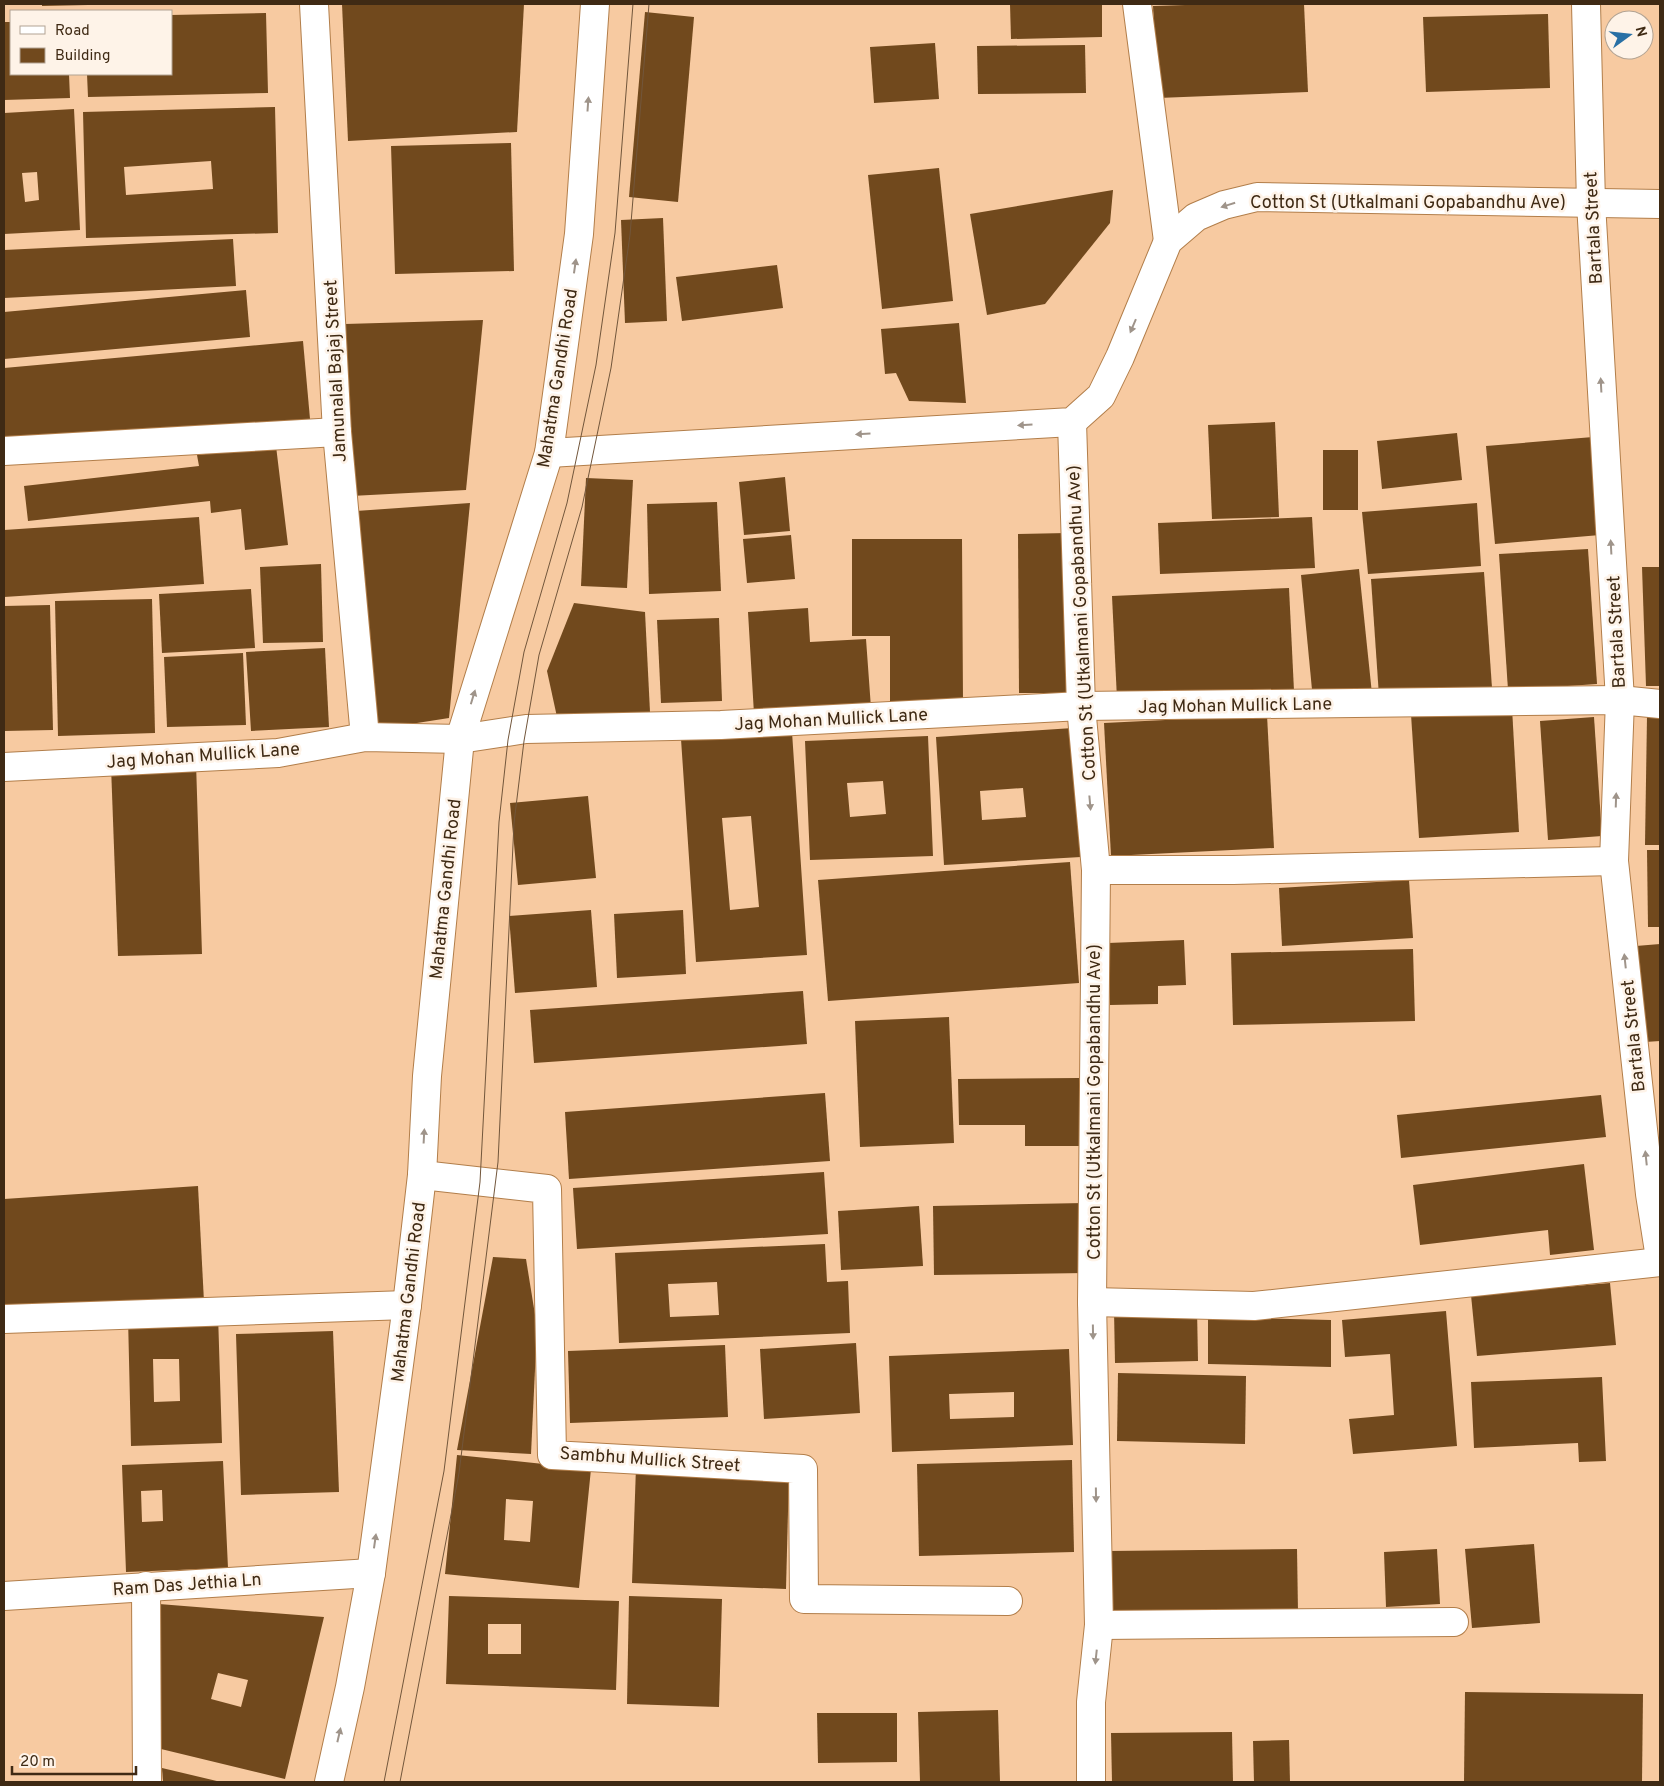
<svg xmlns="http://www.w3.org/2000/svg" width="1664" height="1786" viewBox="0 0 1664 1786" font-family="Overpass,sans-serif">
<rect width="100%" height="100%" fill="#f7caa1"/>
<g fill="#71491d" fill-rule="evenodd">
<path d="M 42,4 L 88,4 L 88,5 L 42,6 Z"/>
<path d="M 342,4 L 524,4 L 517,132 L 348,141 Z"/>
<path d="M 1010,4 L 1102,4 L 1102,37 L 1011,39 Z"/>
<path d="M 1217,4 L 1304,4 L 1308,92 L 1158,98 L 1153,6 Z"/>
<path d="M 645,12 L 694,17 L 678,202 L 629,197 Z"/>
<path d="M 266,13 L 268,93 L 88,97 L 87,74 L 171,74 L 171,15 Z"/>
<path d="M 1548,14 L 1550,88 L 1426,92 L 1423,17 Z"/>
<path d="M 4,22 L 11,22 L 11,74 L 69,74 L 70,98 L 4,100 Z"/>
<path d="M 935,43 L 939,99 L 874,103 L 870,47 Z"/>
<path d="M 1085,45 L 1086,93 L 978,94 L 977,46 Z"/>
<path d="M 275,107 L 278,233 L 86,238 L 83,112 ZM 211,161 L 213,189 L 126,195 L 124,167 Z"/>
<path d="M 74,109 L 80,230 L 4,234 L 4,113 ZM 37,172 L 39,200 L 25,202 L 22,173 Z"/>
<path d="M 511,143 L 514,271 L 395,274 L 391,146 Z"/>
<path d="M 939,168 L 953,301 L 882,309 L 868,175 Z"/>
<path d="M 1113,190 L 1110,223 L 1045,304 L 987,315 L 970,214 Z"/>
<path d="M 663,218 L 667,321 L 625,323 L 621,220 Z"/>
<path d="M 233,239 L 236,286 L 4,298 L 4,250 Z"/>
<path d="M 777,265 L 783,308 L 682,321 L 676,277 Z"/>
<path d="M 246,290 L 250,337 L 4,359 L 4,312 Z"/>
<path d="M 483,320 L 466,490 L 351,496 L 345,324 Z"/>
<path d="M 959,323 L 966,403 L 909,401 L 896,373 L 885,374 L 881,329 Z"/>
<path d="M 303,341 L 310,419 L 4,446 L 4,368 Z"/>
<path d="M 1275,422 L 1279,517 L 1212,519 L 1208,425 Z"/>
<path d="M 1457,433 L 1462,480 L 1382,489 L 1377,441 Z"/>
<path d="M 1593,437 L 1600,535 L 1495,544 L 1486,446 Z"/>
<path d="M 276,446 L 288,545 L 245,550 L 241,509 L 211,513 L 210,501 L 28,521 L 24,486 L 199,466 L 197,455 Z"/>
<rect x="1323" y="450" width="35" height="60"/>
<path d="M 785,477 L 790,531 L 744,535 L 739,482 Z"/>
<path d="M 586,478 L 633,480 L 627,588 L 581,586 Z"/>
<path d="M 717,502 L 721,591 L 649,594 L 647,504 Z"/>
<path d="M 470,503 L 449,718 L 372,730 L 356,511 Z"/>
<path d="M 1477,503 L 1481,566 L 1368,574 L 1362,512 Z"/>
<path d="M 199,517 L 204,584 L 4,597 L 4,530 Z"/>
<path d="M 1312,517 L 1315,568 L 1160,574 L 1158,523 Z"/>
<path d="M 1067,533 L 1068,693 L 1019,693 L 1018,534 Z"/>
<path d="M 791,535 L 795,579 L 747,583 L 743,539 Z"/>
<path d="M 852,539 L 962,539 L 963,703 L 890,703 L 890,636 L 852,636 Z"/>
<path d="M 1588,549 L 1597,684 L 1508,690 L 1499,554 Z"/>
<path d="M 321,564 L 323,642 L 263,643 L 260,567 Z"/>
<path d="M 1642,567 L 1660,567 L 1660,686 L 1646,686 Z"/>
<path d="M 1359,569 L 1372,694 L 1313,700 L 1301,575 Z"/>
<path d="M 1484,572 L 1492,688 L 1379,696 L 1371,579 Z"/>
<path d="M 1289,588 L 1294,691 L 1117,699 L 1112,596 Z"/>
<path d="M 251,589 L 255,648 L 162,653 L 159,594 Z"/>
<path d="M 152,599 L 155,733 L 58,736 L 55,601 Z"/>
<path d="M 574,603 L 645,612 L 650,712 L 557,717 L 547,671 Z"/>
<path d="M 50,605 L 53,730 L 4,731 L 4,606 Z"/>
<path d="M 808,608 L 810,642 L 866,639 L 871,708 L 754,714 L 748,612 Z"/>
<path d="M 719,618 L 722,701 L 661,703 L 657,620 Z"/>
<path d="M 325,648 L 329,727 L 251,731 L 246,652 Z"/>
<path d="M 243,653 L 246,725 L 167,727 L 164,657 Z"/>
<path d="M 1512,708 L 1519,832 L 1419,838 L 1411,714 Z"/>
<path d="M 1267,715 L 1274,848 L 1111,856 L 1104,723 Z"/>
<path d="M 1647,716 L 1660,716 L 1660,845 L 1645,845 Z"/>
<path d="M 1594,717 L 1602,836 L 1548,840 L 1540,721 Z"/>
<path d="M 1073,728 L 1081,857 L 944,865 L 936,737 ZM 1023,788 L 1026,817 L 982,820 L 980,791 Z"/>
<path d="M 792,732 L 807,955 L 696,962 L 681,739 ZM 751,816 L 759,907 L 730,910 L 722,818 Z"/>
<path d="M 928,736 L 933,856 L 810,860 L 805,741 ZM 883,781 L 886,814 L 850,817 L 847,783 Z"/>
<path d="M 196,763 L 202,954 L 118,956 L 111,766 Z"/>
<path d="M 588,796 L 596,878 L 518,885 L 510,803 Z"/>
<path d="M 1647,850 L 1660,850 L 1660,927 L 1648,927 Z"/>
<path d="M 1070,862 L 1079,983 L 828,1001 L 818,880 Z"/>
<path d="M 1409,880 L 1413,938 L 1282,946 L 1279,888 Z"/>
<path d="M 591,910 L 597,987 L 515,993 L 509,916 Z"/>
<path d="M 683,910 L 686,974 L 617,978 L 614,914 Z"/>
<path d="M 1184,940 L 1186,985 L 1158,986 L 1158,1004 L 1110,1005 L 1108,943 Z"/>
<path d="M 1660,944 L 1660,1041 L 1645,1042 L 1636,946 Z"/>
<path d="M 1413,949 L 1415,1021 L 1233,1025 L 1231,953 Z"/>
<path d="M 803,991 L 807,1044 L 534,1063 L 530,1010 Z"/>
<path d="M 949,1017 L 954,1143 L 860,1147 L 855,1021 Z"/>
<path d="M 1079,1078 L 1080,1146 L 1025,1146 L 1025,1125 L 959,1125 L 958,1079 Z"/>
<path d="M 825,1093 L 830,1161 L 569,1179 L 565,1112 Z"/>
<path d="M 1601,1095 L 1606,1137 L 1401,1158 L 1397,1115 Z"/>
<path d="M 1584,1164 L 1594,1250 L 1550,1255 L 1548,1230 L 1420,1245 L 1413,1185 Z"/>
<path d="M 824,1172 L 828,1234 L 577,1249 L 573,1188 Z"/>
<path d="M 198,1186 L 204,1302 L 4,1315 L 4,1199 Z"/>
<path d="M 1085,1203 L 1086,1273 L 934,1275 L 933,1206 Z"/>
<path d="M 919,1206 L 923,1266 L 841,1270 L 838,1211 Z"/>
<path d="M 825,1244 L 827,1282 L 848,1281 L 850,1333 L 619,1343 L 615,1253 ZM 717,1282 L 719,1315 L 670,1317 L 668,1284 Z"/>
<path d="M 493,1257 L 526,1259 L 537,1327 L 531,1454 L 457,1450 Z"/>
<path d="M 1610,1283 L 1616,1345 L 1477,1356 L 1471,1295 Z"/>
<path d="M 1197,1309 L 1198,1361 L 1115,1363 L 1114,1310 Z"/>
<path d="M 1446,1311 L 1457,1446 L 1353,1454 L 1349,1419 L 1394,1415 L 1390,1354 L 1345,1357 L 1342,1320 Z"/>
<path d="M 218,1314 L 222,1443 L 131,1446 L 128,1317 ZM 153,1359 L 179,1359 L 180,1401 L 154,1402 Z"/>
<path d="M 1208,1317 L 1331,1320 L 1331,1367 L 1208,1364 Z"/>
<path d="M 333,1331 L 339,1492 L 241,1495 L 236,1334 Z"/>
<path d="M 856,1343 L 860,1413 L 764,1419 L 760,1349 Z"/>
<path d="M 725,1345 L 728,1417 L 570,1423 L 568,1351 Z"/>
<path d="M 1069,1349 L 1073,1445 L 892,1452 L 889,1356 ZM 1014,1392 L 1014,1417 L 950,1419 L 949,1394 Z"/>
<path d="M 1118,1373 L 1246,1376 L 1245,1444 L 1117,1441 Z"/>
<path d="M 1602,1377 L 1606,1461 L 1579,1462 L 1578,1443 L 1474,1448 L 1471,1382 Z"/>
<path d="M 457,1455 L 591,1469 L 579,1588 L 445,1574 ZM 506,1499 L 533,1501 L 530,1542 L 504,1540 Z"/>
<path d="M 1072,1460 L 1074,1552 L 919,1556 L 917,1464 Z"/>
<path d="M 223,1461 L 228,1568 L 126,1572 L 122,1465 ZM 162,1490 L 163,1521 L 142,1522 L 141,1491 Z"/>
<path d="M 636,1467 L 789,1473 L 786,1589 L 632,1583 Z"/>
<path d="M 1534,1544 L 1540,1623 L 1472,1628 L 1465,1549 Z"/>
<path d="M 1297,1549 L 1298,1613 L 1110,1615 L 1109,1551 Z"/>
<path d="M 1437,1549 L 1440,1604 L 1386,1607 L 1384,1552 Z"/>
<path d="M 449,1596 L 619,1601 L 616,1690 L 446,1684 ZM 488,1624 L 521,1624 L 521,1654 L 488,1654 Z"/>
<path d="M 629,1596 L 722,1599 L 719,1707 L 627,1704 Z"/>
<path d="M 159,1604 L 324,1617 L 285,1779 L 161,1749 ZM 218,1673 L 248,1680 L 241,1707 L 211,1699 Z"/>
<path d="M 1465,1692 L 1643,1694 L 1642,1782 L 1464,1782 Z"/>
<path d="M 998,1710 L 1000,1782 L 920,1782 L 918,1712 Z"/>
<path d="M 817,1713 L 897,1713 L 897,1762 L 818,1763 Z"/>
<path d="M 1232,1732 L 1233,1782 L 1112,1782 L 1111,1733 Z"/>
<path d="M 1289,1740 L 1290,1782 L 1254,1782 L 1253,1741 Z"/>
<path d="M 162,1768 L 221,1782 L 163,1782 Z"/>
</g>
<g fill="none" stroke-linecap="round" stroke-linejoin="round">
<g stroke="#b27e4a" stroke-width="30">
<g id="minor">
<path d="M 314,4 L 337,432 L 365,737"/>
<path d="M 1137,4 L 1168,241"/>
<path d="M 1586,4 L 1591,203 L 1620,700 L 1614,861 L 1650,1194 L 1660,1258"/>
<path d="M 1072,422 L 1081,706 L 1096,870 L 1092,1302 L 1099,1625 L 1091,1702 L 1091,1782"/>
<path d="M 4,451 L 337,432"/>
<path d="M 4,767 L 278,753 L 365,737 L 460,739 L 526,729 L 721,725 L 1081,706 L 1620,700 L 1660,704"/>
<path d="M 1096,870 L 1233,870 L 1614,861"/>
<path d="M 422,1175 L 547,1189 L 552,1455 L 803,1469 L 804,1599 L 1008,1601"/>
<path d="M 1092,1302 L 1254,1306 L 1660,1262"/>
<path d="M 4,1319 L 407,1305"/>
<path d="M 146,1586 L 147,1782"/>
<path d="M 4,1596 L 371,1573"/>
<path d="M 1099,1625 L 1454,1622"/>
</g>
</g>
<g stroke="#b27e4a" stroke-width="30">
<g id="major">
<path d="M 549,453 L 1072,422 L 1101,396 L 1120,357 L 1168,241 L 1196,217 L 1224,205 L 1257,197 L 1660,204"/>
<path d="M 329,1782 L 350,1687 L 371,1573 L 407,1305 L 422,1175 L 427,1076 L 460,739 L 549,453 L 579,234 L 595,4"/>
</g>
</g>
<use href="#minor" stroke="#fff" stroke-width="28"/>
<use href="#major" stroke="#fff" stroke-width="28"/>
<g stroke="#72563b" stroke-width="1">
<path d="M 384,1782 L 444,1471 L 480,1182 L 499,822 L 508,740 L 524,652 L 567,503 L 596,365 L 615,233 L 633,4"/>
<path d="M 400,1782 L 459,1473 L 498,1162 L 514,823 L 524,741 L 539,655 L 582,507 L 611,368 L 630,235 L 649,4"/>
</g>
</g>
<defs><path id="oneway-solid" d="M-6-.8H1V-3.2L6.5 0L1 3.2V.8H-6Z" transform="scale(1.25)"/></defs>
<g fill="#9f948a">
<use href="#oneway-solid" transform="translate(588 104) rotate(-86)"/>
<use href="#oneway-solid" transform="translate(1228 205) rotate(163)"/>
<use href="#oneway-solid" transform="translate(575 266) rotate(-82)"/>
<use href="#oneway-solid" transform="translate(1133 326) rotate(113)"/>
<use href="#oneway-solid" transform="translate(1601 385) rotate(-93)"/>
<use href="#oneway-solid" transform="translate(1025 425) rotate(177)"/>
<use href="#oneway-solid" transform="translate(863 434) rotate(177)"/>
<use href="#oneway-solid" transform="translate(1611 547) rotate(-93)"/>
<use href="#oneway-solid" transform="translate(473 697) rotate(-73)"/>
<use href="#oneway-solid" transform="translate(1616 800) rotate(-88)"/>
<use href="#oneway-solid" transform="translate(1090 803) rotate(85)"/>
<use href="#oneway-solid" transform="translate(1625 961) rotate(-96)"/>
<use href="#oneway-solid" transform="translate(424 1136) rotate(-87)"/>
<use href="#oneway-solid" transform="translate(1646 1158) rotate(-96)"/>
<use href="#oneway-solid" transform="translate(1093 1332) rotate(89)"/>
<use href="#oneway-solid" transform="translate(1096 1495) rotate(89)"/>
<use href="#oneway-solid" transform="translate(375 1541) rotate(-82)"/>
<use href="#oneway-solid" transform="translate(1096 1657) rotate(96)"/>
<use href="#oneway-solid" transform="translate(339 1735) rotate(-77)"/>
</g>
<g text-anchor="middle" stroke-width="5" stroke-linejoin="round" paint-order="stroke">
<g font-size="18" fill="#3f2a14" stroke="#fef3e8">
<text x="1408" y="208">Cotton St (Utkalmani Gopabandhu Ave)</text>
<text transform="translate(1593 228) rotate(-93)" y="6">Bartala Street</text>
<text transform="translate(335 371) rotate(-93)" y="6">Jamunalal Bajaj Street</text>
<text transform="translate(557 378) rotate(-81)" y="6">Mahatma Gandhi Road</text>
<text transform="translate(1081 623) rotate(-93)" y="6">Cotton St (Utkalmani Gopabandhu Ave)</text>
<text transform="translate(1616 632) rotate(-93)" y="6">Bartala Street</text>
<text transform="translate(1235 705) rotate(-1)" y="6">Jag Mohan Mullick Lane</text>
<text transform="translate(831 719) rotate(-3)" y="6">Jag Mohan Mullick Lane</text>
<text transform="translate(203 755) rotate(-4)" y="6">Jag Mohan Mullick Lane</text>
<text transform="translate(445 889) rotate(-84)" y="6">Mahatma Gandhi Road</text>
<text transform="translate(1633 1036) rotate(-96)" y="6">Bartala Street</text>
<text transform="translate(1094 1102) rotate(-90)" y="6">Cotton St (Utkalmani Gopabandhu Ave)</text>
<text transform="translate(408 1292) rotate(-83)" y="6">Mahatma Gandhi Road</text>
<text transform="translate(650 1459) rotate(4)" y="6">Sambhu Mullick Street</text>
<text transform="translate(187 1584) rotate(-4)" y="6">Ram Das Jethia Ln</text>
</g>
</g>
<rect width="1664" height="1786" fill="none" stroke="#3f2a14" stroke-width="10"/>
<rect x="10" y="10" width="162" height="65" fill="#fef3e8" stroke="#b2a393"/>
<rect x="20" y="26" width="25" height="8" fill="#ffffff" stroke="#b2a393"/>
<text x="55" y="35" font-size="15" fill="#3f2a14">Road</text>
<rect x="20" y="48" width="25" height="15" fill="#71491d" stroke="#b2a393"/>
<text x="55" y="60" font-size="15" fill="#3f2a14">Building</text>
<g transform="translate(1629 35) rotate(75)"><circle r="24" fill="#fef3e8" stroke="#b2a393"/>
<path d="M0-4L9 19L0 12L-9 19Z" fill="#2970a5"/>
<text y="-8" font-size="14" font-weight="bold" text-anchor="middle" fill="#3f2a14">N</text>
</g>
<path d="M12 1766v8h124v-8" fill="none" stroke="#3f2a14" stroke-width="2.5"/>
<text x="20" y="1766" font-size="15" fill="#3f2a14" stroke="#fef3e8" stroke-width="4" paint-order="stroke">20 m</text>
</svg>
